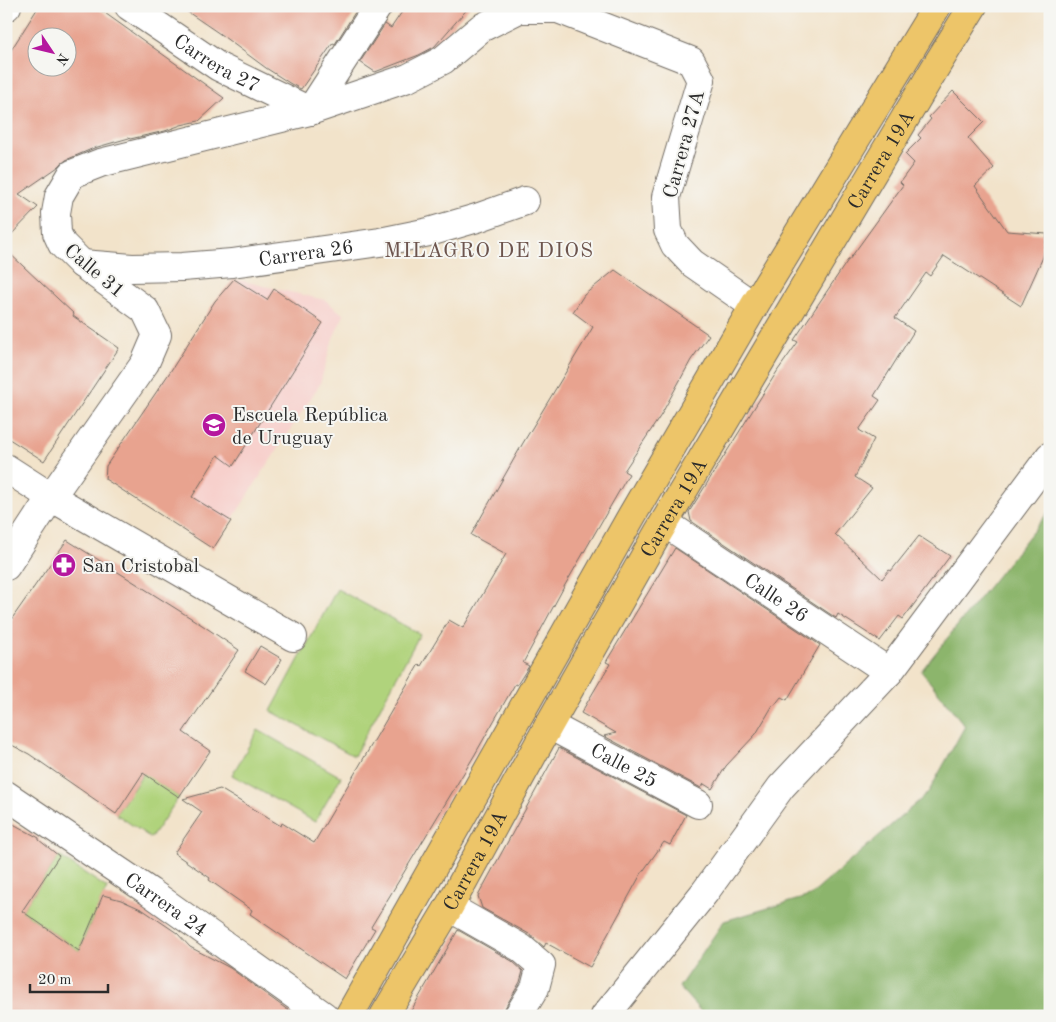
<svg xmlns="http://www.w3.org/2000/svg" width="1056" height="1022" viewBox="0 0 1056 1022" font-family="'Old Standard TT',serif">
<rect width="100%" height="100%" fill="#f6f6f2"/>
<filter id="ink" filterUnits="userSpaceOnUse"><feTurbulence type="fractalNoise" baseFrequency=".02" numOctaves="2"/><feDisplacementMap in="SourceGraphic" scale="10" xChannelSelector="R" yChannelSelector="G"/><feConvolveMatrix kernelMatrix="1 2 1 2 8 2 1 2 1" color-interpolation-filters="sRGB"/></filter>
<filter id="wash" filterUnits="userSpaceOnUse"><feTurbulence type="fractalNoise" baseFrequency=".0096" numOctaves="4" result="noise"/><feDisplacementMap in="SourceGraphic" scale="20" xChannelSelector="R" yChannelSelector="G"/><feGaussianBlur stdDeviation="1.12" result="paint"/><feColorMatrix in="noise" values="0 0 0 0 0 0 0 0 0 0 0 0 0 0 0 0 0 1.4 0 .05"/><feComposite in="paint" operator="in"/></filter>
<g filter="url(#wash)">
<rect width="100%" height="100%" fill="#f2e3ca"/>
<path fill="#f7d0cc" d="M 234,279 L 325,300 L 344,315 L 333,338 L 320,384 L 213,549 L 106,466 L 170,372 L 215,301 Z"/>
<g fill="#b0d37c" stroke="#6e7f54">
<path d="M 337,589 L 420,634 L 354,756 L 271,711 Z"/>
<path d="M 258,730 L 341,777 L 315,822 L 232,775 Z"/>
<path d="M 144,773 L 179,797 L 151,838 L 116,814 Z"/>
<path d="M 59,856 L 107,888 L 88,929 L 79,951 L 22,911 Z"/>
</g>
<path fill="#8cb56c" stroke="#5c704c" d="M 1050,510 L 1050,1016 L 705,1016 L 679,987 L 724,921 L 810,896 L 928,793 L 965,726 L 921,671 Z"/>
<g id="blocks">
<g fill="#e8a38f" fill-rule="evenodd">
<path d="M 39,6 L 95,6 L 224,98 L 199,121 L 181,125 L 165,131 L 130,139 L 129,138 L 94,148 L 66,160 L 58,167 L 19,194 L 38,207 L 6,240 L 6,58 ZM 38,38 L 68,38 L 68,68 L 38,68 Z"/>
<path d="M 179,6 L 359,6 L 335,44 L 333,43 L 301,89 L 291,84 L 266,68 L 220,34 Z"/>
<path d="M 406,6 L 470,6 L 434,47 L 419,55 L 375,72 L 360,62 L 385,24 L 391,28 Z"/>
<path d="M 953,91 L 984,122 L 968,138 L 994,168 L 975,186 L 1007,231 L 1047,234 L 1043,257 L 1021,306 L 944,256 L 930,276 L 926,273 L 895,318 L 914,331 L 874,396 L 880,400 L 859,430 L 874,439 L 855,477 L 872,488 L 835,534 L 882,579 L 889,570 L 891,571 L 919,536 L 950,556 L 903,619 L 899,616 L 880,641 L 838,614 L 836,618 L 691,521 L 689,512 L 778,370 L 798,342 L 794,340 L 848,260 L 849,260 L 903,185 L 900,182 L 914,163 L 905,154 L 921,138 L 918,135 L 931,119 L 929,117 Z"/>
<path d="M 6,250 L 74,314 L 73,316 L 119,348 L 44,461 L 6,437 Z"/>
<path d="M 615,270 L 709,335 L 691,360 L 661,415 L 624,471 L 629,474 L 565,585 L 523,663 L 529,666 L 517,685 L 515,684 L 474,756 L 371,927 L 375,929 L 345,979 L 250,914 L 252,910 L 209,880 L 210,878 L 174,853 L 202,812 L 183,799 L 220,789 L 281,826 L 282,823 L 314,843 L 419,664 L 421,666 L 449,620 L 463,628 L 506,554 L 471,535 L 523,443 L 593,327 L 573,312 L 584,295 Z"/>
<path d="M 234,279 L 267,300 L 274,289 L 323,323 L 233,466 L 218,455 L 192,497 L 231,521 L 213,549 L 105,479 L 106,466 L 170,372 L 215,301 Z"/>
<path d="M 67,540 L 202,625 L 239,650 L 183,732 L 210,751 L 179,797 L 143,773 L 116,814 L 29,754 L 6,742 L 6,627 Z"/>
<path d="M 675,548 L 820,645 L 787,700 L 781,697 L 774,706 L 773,705 L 756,734 L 726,766 L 712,789 L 704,784 L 701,788 L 604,736 L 616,733 L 581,713 L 610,664 L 606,662 Z"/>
<path d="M 260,646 L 282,659 L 266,684 L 245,671 Z"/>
<path d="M 559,748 L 686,815 L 670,845 L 664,842 L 641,874 L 590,967 L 546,943 L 544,947 L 529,934 L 482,908 L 478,896 Z"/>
<path d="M 6,820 L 39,838 L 39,840 L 59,856 L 22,911 L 79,951 L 103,895 L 121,900 L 143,910 L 177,933 L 190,947 L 230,968 L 296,1016 L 6,1016 Z"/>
<path d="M 458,930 L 512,961 L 523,971 L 520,982 L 505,1008 L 502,1016 L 408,1016 Z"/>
</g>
</g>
</g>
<g filter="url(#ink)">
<use href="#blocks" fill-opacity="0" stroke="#716b63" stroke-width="1"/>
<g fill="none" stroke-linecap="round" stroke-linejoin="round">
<g stroke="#716b63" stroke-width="30">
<g id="minor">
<path id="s1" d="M 129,6 L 219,67 L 310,111"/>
<path d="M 6,7 L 7,6"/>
<path d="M 310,111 L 378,6"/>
<path id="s2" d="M 82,264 L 132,268 L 182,267 L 232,263 L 380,242 L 429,232 L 477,218 L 525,201"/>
<path d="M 6,468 L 51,497 L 293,637"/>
<path id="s3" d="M 665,523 L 889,672"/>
<path d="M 6,566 L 51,497 L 145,363 L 157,335 L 145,310 L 82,264 L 62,244 L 57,233 L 56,213 L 59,196 L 72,174 L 100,163 L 310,111 L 408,78 L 443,60 L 481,28 L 519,9 L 558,9 L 691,61 L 701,80 L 666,197 L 668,230 L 675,245 L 692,263 L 754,306"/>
<path id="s4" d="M 549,725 L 698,804"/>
<path id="s5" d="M 6,795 L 150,892 L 324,1016"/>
<path d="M 449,907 L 521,948 L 541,965 L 535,988 L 518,1016"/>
<path d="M 605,1016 L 705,892 L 781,787 L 889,672 L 1050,456"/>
</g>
</g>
<g stroke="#716b63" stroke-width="30">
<g id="major">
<path d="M 349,1016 L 631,517 L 754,306 L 937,6"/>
<path id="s6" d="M 384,1016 L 449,907 L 549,725 L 658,533 L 935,68 L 973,6"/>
</g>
</g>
<use href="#minor" stroke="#fff" stroke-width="28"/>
<use href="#major" stroke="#edc569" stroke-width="28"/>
</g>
</g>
<defs>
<g id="university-disc" transform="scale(1.25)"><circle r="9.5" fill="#b5179e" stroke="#f6f6f2"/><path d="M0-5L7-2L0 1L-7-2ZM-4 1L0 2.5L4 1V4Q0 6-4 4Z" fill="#fff"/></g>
<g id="pharmacy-disc" transform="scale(1.25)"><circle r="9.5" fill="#b5179e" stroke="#f6f6f2"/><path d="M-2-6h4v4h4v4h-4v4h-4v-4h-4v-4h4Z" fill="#fff"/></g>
</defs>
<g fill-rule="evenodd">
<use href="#university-disc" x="214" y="425"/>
<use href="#pharmacy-disc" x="64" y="565"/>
</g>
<g text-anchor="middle" stroke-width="4" stroke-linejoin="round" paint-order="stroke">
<g font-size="20" fill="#2b2b2b" stroke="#f6f6f2">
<text dy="7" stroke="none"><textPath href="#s1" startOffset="105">Carrera 27</textPath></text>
<text transform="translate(683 144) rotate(-75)" y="7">Carrera 27A</text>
<text dy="7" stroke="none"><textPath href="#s6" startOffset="990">Carrera 19A</textPath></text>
<text dy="7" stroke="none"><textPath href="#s2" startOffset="225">Carrera 26</textPath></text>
<text transform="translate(95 270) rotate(40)" y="7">Calle 31</text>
<text dy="7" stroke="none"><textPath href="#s6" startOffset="585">Carrera 19A</textPath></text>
<text dy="7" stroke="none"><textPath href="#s3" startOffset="134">Calle 26</textPath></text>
<text dy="7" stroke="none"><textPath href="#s4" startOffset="85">Calle 25</textPath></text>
<text dy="7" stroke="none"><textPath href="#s6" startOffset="180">Carrera 19A</textPath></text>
<text dy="7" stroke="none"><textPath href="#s5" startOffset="194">Carrera 24</textPath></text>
</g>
<g font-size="20" fill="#2b2b2b" stroke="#f6f6f2" text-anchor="start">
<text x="232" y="421">Escuela República<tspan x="232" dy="23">de Uruguay</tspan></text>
<text x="82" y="572">San Cristobal</text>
</g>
<g font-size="21" letter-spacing="1" fill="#6d554e" stroke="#f6f6f2">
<text x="489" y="257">MILAGRO DE DIOS</text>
</g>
</g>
<rect width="1056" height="1022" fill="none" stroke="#f6f6f2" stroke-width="25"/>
<g transform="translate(52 52) rotate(125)"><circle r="24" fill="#f6f6f2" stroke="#a5a5a2"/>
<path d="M0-4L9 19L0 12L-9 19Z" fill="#b5179e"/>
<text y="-8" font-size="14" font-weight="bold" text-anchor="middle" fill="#2b2b2b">N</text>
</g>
<path d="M30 984v8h78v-8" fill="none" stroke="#2b2b2b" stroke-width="2.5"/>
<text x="38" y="984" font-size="15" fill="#2b2b2b" stroke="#f6f6f2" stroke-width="4" paint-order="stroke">20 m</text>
</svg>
